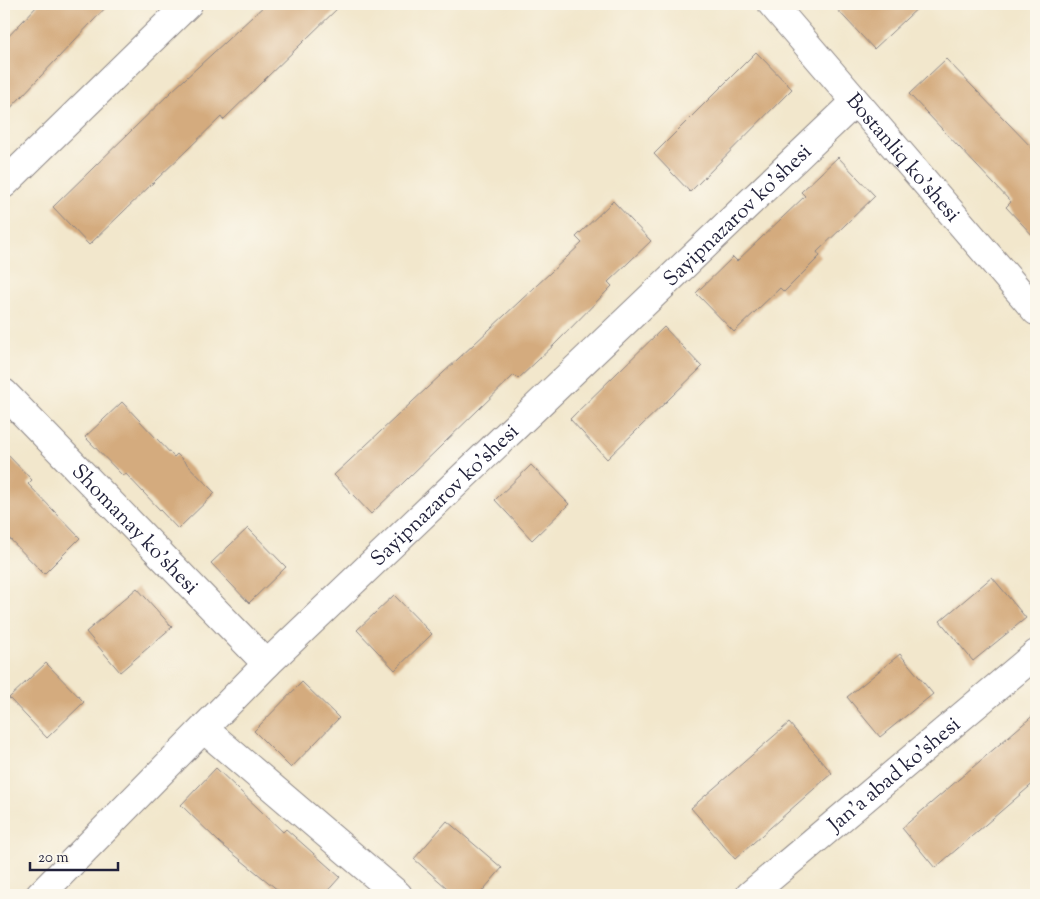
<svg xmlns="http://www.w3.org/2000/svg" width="1040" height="899" viewBox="0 0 1040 899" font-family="'Sorts Mill Goudy',serif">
<rect width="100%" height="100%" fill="#fbf7ec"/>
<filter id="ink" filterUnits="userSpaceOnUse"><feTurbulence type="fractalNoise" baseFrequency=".02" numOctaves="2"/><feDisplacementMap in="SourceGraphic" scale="10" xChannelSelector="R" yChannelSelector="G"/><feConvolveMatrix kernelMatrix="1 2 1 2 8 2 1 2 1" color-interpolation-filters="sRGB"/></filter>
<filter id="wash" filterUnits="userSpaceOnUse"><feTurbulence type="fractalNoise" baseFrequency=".0096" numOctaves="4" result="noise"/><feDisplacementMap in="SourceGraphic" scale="20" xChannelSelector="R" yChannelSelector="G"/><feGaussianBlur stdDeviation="1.12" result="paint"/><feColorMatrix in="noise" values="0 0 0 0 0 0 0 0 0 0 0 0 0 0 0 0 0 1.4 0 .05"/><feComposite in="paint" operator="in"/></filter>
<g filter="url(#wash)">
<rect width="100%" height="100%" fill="#f2e7cc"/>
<g id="blocks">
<g fill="#d4ab7e">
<path d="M 39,4 L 109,4 L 4,115 L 4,41 Z"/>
<path d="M 266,4 L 342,4 L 223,120 L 221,117 L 89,245 L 53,207 L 172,91 Z"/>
<path d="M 832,4 L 922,4 L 874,49 Z"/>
<path d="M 756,52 L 792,89 L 690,192 L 654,154 Z"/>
<path d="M 946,59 L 1036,152 L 1036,239 L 1006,207 L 1011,202 L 909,94 Z"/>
<path d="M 838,157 L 875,196 L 817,252 L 820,256 L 784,292 L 780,288 L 734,332 L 696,293 L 733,257 L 737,261 L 805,196 L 801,192 Z"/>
<path d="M 613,201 L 651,241 L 608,282 L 612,286 L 555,344 L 518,379 L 514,375 L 371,514 L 334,475 L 582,243 L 576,237 Z"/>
<path d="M 664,327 L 702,367 L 607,459 L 570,419 Z"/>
<path d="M 122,402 L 174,457 L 177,454 L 215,493 L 178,529 L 126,474 L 123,476 L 85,437 Z"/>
<path d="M 4,451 L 32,480 L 28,484 L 80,538 L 44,574 L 4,533 Z"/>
<path d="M 531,465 L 569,504 L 532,540 L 495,500 Z"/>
<path d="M 248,528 L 286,567 L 249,603 L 211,563 Z"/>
<path d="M 992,577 L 1026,618 L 973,661 L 940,621 Z"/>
<path d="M 137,588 L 172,627 L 120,672 L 86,632 Z"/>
<path d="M 394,595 L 432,634 L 395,670 L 357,630 Z"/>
<path d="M 900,654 L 933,694 L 880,737 L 847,697 Z"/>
<path d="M 46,663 L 84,702 L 47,738 L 9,698 Z"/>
<path d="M 302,682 L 339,718 L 291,768 L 254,731 Z"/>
<path d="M 1036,713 L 1036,781 L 935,868 L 902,828 Z"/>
<path d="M 789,723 L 832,773 L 735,859 L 691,808 Z"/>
<path d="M 216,768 L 283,832 L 286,829 L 340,877 L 324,895 L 284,895 L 220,843 L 181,805 Z"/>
<path d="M 447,821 L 502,868 L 479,895 L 455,895 L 414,859 Z"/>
</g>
</g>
</g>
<g filter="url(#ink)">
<use href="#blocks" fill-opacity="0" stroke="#8a8484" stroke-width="1"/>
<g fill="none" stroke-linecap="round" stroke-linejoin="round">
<g stroke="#8a8484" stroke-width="30">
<g id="street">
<path id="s1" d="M 772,4 L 1036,311"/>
<path d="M 4,184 L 188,4"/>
<path id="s2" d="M 4,393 L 267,664"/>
<path d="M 205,730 L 398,895"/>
<path id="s3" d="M 40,895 L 267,664 L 855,102"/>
<path id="s4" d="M 750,895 L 1036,654"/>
</g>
</g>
<use href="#street" stroke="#fff" stroke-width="28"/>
</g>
</g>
<g text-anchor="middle" stroke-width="5" stroke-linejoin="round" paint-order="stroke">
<g font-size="21" fill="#22223b" stroke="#fbf7ec">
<text dy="7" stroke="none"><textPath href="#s1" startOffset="202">Bostanliq ko'shesi</textPath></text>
<text dy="7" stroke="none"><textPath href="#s3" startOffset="974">Sayipnazarov ko'shesi</textPath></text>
<text dy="7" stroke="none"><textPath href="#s3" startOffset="569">Sayipnazarov ko'shesi</textPath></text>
<text dy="7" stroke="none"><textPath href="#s2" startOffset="189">Shomanay ko'shesi</textPath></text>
<text dy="7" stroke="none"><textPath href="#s4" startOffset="188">Jan'a abad ko'shesi</textPath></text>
</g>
</g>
<rect width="1040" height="899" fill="none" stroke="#fbf7ec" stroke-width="20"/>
<path d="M30 862v8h88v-8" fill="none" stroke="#22223b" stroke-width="2.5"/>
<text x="38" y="862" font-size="15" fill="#22223b" stroke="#fbf7ec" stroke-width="4" paint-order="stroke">20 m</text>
</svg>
